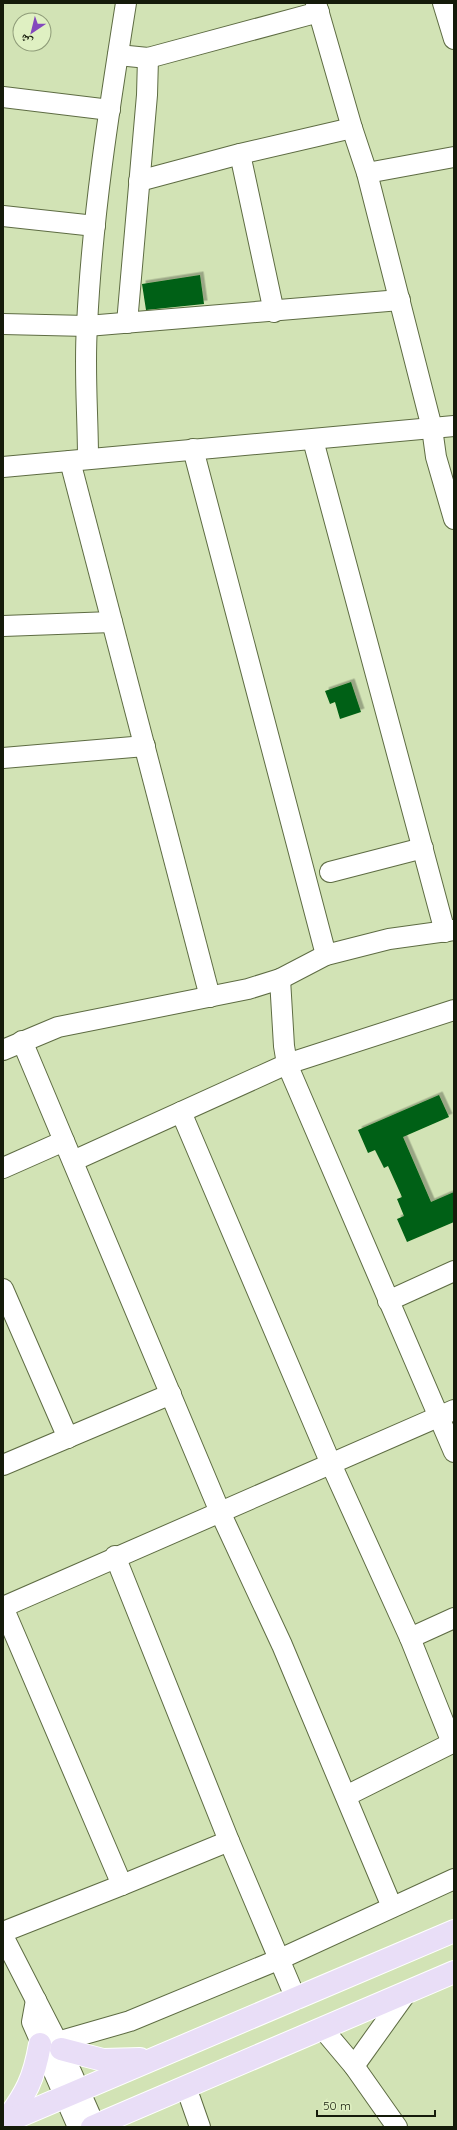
<svg xmlns="http://www.w3.org/2000/svg" width="457" height="2130" font-family="Quicksand,'Noto Naskh Arabic',sans-serif">
	<defs>
		<filter id="shadow"><feDropShadow dx="3.5" dy="-3.5" stdDeviation="0" flood-color="#0004"/></filter>
	</defs>
	<rect width="100%" height="100%" fill="#d2e3b5"/>
	<g fill="#036012" filter="url(#shadow)">
		<polygon points="200,275 204,304 146,310 142,284"/>
		<polygon points="351,682 361,712 340,719 335,702 330,704 325,691"/>
		<polygon points="439,1095 449,1117 403,1137 431,1202 454,1192 454,1222 407,1242 397,1219 404,1216 397,1199 402,1197 388,1166 384,1168 375,1150 368,1153 358,1130"/>
	</g>
	<g fill="none" stroke-linecap="round" stroke-linejoin="round">
		<g stroke="#5e6c43" stroke-width="22">
			<g id="minor">
				<polyline points="316,3 352,128 367,173 432,428 436,457 454,519"/>
				<polyline points="443,3 454,39"/>
				<polyline points="118,55 148,58 319,12"/>
				<polyline points="3,97 110,110"/>
				<polyline points="240,154 274,312"/>
				<polyline points="367,173 454,157"/>
				<polyline points="139,181 240,154 352,128"/>
				<polyline points="3,216 95,226"/>
				<polyline points="127,323 147,95 148,58"/>
				<polyline points="3,324 87,326 400,300"/>
				<polyline points="313,440 445,932"/>
				<polyline points="193,449 326,955"/>
				<path d="M88 459C88 415 84 370 87 326 92 217 109 110 126 3"/>
				<polyline points="70,461 210,997"/>
				<polyline points="3,467 454,426"/>
				<polyline points="3,626 112,622"/>
				<polyline points="3,758 145,746"/>
				<polyline points="330,872 423,848"/>
				<polyline points="280,979 284,1046 287,1064 454,1452"/>
				<polyline points="22,1041 220,1512 282,1645 392,1907"/>
				<polyline points="3,1050 58,1027 248,989 280,979 326,955 389,939 454,930"/>
				<polyline points="181,1112 331,1464 410,1638 452,1743"/>
				<polyline points="73,1161 287,1064 454,1010"/>
				<polyline points="3,1168 64,1141"/>
				<polyline points="3,1289 68,1438"/>
				<polyline points="388,1301 454,1271"/>
				<polyline points="3,1465 171,1394"/>
				<polyline points="115,1556 229,1841 296,1999"/>
				<polyline points="3,1607 454,1410"/>
				<polyline points="3,1607 122,1885"/>
				<polyline points="410,1638 454,1618"/>
				<polyline points="346,1796 454,1742"/>
				<polyline points="3,1932 122,1885 229,1841"/>
				<polyline points="3,1936 61,2049 95,2126"/>
				<polyline points="36,2000 32,2022 78,2127"/>
				<polyline points="322,2028 354,2066 397,2127"/>
				<polyline points="57,2042 130,2021 280,1959 454,1879"/>
				<polyline points="354,2066 407,1992"/>
				<polyline points="186,2087 200,2127"/>
			</g>
		</g>
		<g stroke="#fff" stroke-width="24">
			<g id="major">
				<polyline points="61,2049 103,2060 140,2059"/>
				<path d="M5 2122C26 2094 34 2079 40 2044"/>
				<polyline points="3,2123 454,1931"/>
				<polyline points="92,2127 454,1972"/>
			</g>
		</g>
		<use href="#minor" stroke="#fff" stroke-width="20"/>
		<use href="#major" stroke="#e9def7" stroke-width="22"/>
	</g>
	<rect width="457" height="2130" fill="none" stroke="#151b0a" stroke-width="8"/>
	<g transform="translate(32 32) rotate(215)"><circle r="19" fill="#dff0c2" stroke="#8e9b78"/>
	<path d="M0-3L7 15L0 10L-7 15Z" fill="#8347bd"/>
	<text y="-6" font-size="11" font-weight="bold" text-anchor="middle" fill="#151b0a">ش</text>
	</g>
	<path d="M317 2110v6h118v-6" fill="none" stroke="#151b0a" stroke-width="2"/>
	<text x="323" y="2110" font-size="12" fill="#151b0a" stroke="#dff0c2" stroke-width="3" paint-order="stroke">50 m</text>
</svg>
